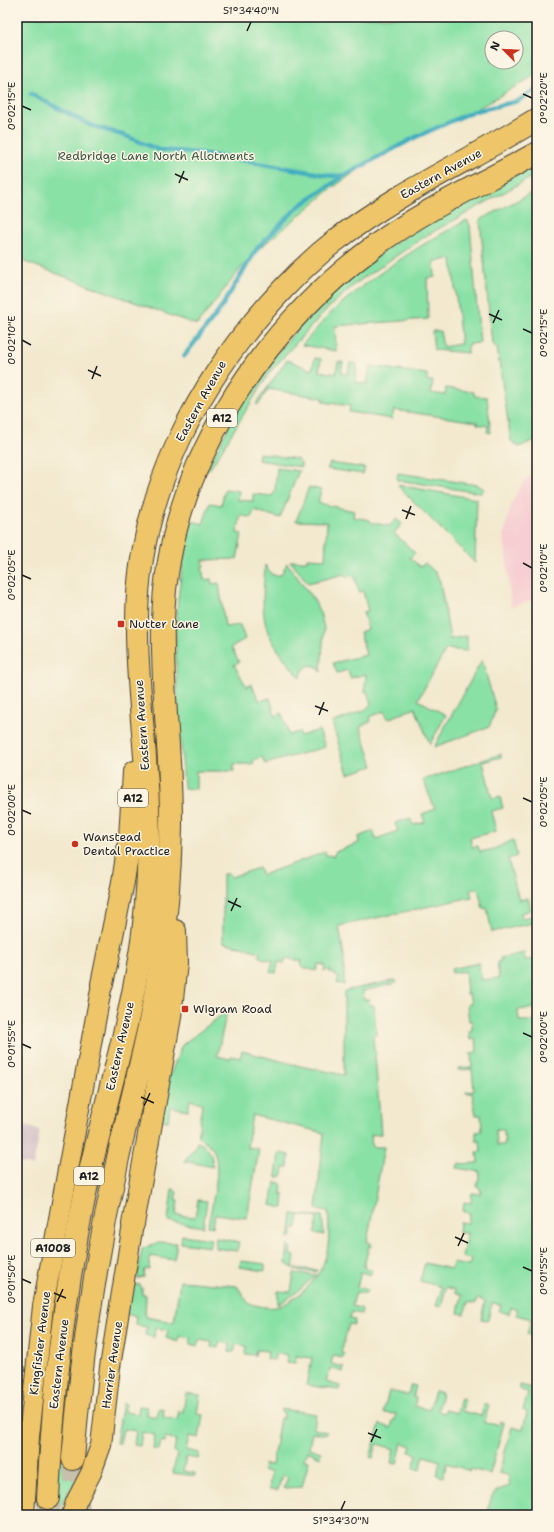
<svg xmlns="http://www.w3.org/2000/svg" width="554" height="1532" font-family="'Shantell Sans',sans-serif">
	<rect width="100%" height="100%" fill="#fcf5e5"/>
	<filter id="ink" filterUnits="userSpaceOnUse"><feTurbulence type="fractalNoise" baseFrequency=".025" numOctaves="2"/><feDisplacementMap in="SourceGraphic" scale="8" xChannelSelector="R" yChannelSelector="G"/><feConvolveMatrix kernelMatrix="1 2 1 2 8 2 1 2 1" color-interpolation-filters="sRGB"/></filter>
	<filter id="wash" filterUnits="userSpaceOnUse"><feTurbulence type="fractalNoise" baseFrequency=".012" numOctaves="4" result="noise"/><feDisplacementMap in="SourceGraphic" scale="16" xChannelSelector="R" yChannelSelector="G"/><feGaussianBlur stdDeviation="0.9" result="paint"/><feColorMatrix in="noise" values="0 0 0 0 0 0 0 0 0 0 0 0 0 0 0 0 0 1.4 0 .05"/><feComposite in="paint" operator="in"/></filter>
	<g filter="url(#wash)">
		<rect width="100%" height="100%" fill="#f2e9ce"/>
		<polygon fill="#f7cfd2" points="537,470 537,598 511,607 504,534 511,504 523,482"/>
		<polygon fill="#d2bdc6" points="17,1123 40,1131 33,1166 17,1162"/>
		<g fill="#89e1a6" stroke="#527e61" fill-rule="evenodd">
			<path d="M17 17H537V74L472 112 375 158 331 189 261 247 240 269 197 325 17 259ZM492 38H516V62H492Z"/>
			<polygon points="537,162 537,174 424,237 355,284 325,311 269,373 215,461 209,470 205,472 248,390 317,304 394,243"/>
			<polygon points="537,190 537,439 519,447 511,441 510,435 497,348 492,344 480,220"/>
			<path d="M467 220 470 225 480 343 468 344V353L434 350 432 331H440L443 347 461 344 452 259 434 261 435 277 427 278 428 319 335 326 336 351 302 345C315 331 327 315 342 303 381 270 423 243 467 220Z"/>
			<polygon points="315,358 321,359 319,371 336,374 338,362 343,362 341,373 348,374 350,363 357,364 355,382 367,384 370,366 427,374 427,381 433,381 431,393 445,395 446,388 474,392 474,396 487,397 491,433 487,432 488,426 477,424 477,422 394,410 392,419 349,412 350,406 323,402 323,398 268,389 259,404 256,404 287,360 312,370"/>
			<polygon points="259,453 297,459 301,463 301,467 258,460"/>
			<polygon points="330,463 365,468 363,474 327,469"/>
			<path d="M277 468 299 471 280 518 254 510 251 518 241 515 237 533 242 534 237 559 203 560 204 566 202 567 204 580 211 579 212 584 219 583 225 627 240 625 245 639 231 647 239 662 234 665 247 687 251 684 260 701 270 698 275 716 282 713 289 735 299 732 300 736 319 730 325 747 265 764 262 757 253 760 254 763 251 764H234V771H196V789L184 788C181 737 175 687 176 636 176 597 183 558 192 521L203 524 210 503 221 505 225 489 239 491 238 500 253 501V494L272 496 275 491Z"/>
			<polygon points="398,473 478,485 484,489 481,493 397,480"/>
			<polygon points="397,485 477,499 475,563"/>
			<polygon points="309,487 321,490 318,503 354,511 353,517 370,520 370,522 389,526 396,519 402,524 394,533 415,553 410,558 420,567 425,563 436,573 440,582 450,639 467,636 467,651 446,649 418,700 446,715 430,744 415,708 388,719 384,711 370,717 371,721 360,727 373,766 348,774 332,723 365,710 371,704 367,691 365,692 366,674 350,678 348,670 337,673 333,663 366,655 360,632 368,629 363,612 368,611 363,591 359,592 354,575 346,577 345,574 308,583 290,561 307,561 307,558 325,559 327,522 296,521"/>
			<path d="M287 563 314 600 320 613 324 628 321 672 318 667 310 665 304 669 300 678C289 664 275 649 268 632 260 612 264 586 265 565L270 573 276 576 282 574Z"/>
			<polygon points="482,660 496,709 489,727 434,747"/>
			<polygon points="501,754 501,757 483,762 492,798 500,797 503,808 491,811 496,831 470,838 472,847 478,846 480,852 494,849 513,840 517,856 508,859 519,900 528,898 531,910 521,913 522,918 537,915 537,922 492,932 487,908 483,909 478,888 470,890 472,897 339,926 344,956 344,985 337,983 339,977 333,975 333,973 329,972 330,969 324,971 325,965 318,964 316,971 301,967 302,961 286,958 284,963 278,962 276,973 270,972 273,961 259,957 260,952 223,942 223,874 228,874 231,877 259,868 262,875 325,852 326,855 334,856 335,852 359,843 358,837 373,831 376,839 398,831 395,823 410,818 413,825 425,822 422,814 435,809 423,780"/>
			<path d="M524 953 525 960 537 959V1008L518 1010 519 1021H537V1053H533L535 1066H537V1137L535 1143 537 1144V1337L527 1334 531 1319 516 1315 518 1310 511 1308 509 1314 499 1311 501 1305 492 1303 488 1320 481 1319 485 1301 477 1299 475 1304 468 1302 464 1314 458 1313 462 1295 455 1293V1290L446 1287 441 1307 436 1306 442 1287 420 1281 425 1263 451 1269 453 1263 469 1266 471 1259 462 1257 467 1233H459L460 1222 468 1223 470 1213 463 1211 464 1202 471 1203 472 1193 480 1194 481 1189 477 1187 480 1172 457 1168 458 1164 478 1163 477 1152H481L480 1141H476V1132L482 1131 481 1115H476L472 1093H466V1092L474 1091 472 1069 458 1070V1068L472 1067 471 1053 477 1052 476 1039 470 1040 469 1031 472 1030V1021H469L467 1004 471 1003 469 994H467L465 971 452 973 451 969 479 963 481 980 499 978 497 962 501 961 500 958ZM496 1130H504L505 1145H497Z"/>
			<path d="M396 980 397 983 363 991 364 1000 369 999 370 1005H374L376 1035H373L374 1050 377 1052 375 1054 381 1134 371 1135 372 1147H384L367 1242 371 1243V1247L369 1246 364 1267 372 1270 370 1275 361 1272 357 1287 367 1290 365 1294 356 1292 352 1306 362 1309 361 1314 351 1312 349 1319 355 1320 354 1325 349 1324 341 1353 344 1354 343 1358 333 1356 331 1364 344 1367 343 1372 330 1368 326 1382 340 1386 339 1390 306 1385 312 1358 296 1356 295 1363 287 1362 288 1355 276 1353 274 1360 267 1359 268 1351 256 1350 255 1355 245 1354 246 1346 236 1344 234 1352 229 1351 230 1344 220 1342 218 1348 211 1347 212 1342 199 1340 198 1346 190 1344 191 1338 179 1336 178 1342 166 1338 168 1330 155 1328 154 1337 145 1335 147 1327 135 1325 136 1316 125 1314 131 1284 140 1285 142 1288V1295H146L145 1317 174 1322 180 1281 237 1286 249 1304C257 1305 268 1309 276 1307 284 1306 293 1299 300 1294 328 1271 331 1246 328 1211L316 1209 324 1133 252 1115 247 1147 259 1149 247 1218 215 1214 213 1227 208 1226C211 1207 221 1173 215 1154 213 1146 205 1141 198 1137L202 1103 190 1100 188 1110 170 1107 168 1121 159 1120 170 1075 182 1045 227 1011 217 1056 230 1059 231 1056 240 1058 242 1051 300 1066 344 1075V991Z"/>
			<path d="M197 1142C209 1146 212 1154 213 1167L184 1161 195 1148Z"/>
			<polygon points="279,1153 289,1155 288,1167 284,1167 283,1175 280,1177 276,1177"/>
			<polygon points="275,1182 280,1183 282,1186 281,1194 284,1194 283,1208 271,1205"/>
			<polygon points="172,1189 174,1189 177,1193 175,1199 178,1200 176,1215 195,1217 198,1200 207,1201 203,1227 168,1221"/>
			<polygon points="292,1214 322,1216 324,1235 315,1233 317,1218 299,1215 297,1228 293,1228 292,1236 289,1238"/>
			<polygon points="182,1235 211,1239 209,1247 181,1243"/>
			<polygon points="216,1238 239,1242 237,1251 215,1248"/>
			<polygon points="158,1242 177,1243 174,1260 150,1256 149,1270 145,1269 144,1277 137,1279 142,1249"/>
			<polygon points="288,1244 291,1247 290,1255 295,1256 293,1268 317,1270 316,1272 295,1270 286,1263"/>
			<polygon points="241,1261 265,1264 265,1271 240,1267"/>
			<polygon points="294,1273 316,1275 297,1292 278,1305 278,1291 291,1292"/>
			<polygon points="411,1385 416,1386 413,1397 416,1398 415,1406 429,1410 435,1391 442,1393 438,1411 444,1413 445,1410 457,1413 461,1398 465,1399 462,1411 481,1416 485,1403 489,1405 484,1423 499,1425 500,1421 504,1423 490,1474 471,1469 470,1471 447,1463 443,1477 437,1475 440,1461 424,1456 420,1470 413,1468 417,1454 409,1452 411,1446 402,1443 397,1464 391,1463 394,1449 377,1444 373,1458 370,1457 380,1424 391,1428 393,1420 395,1420 396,1414 383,1413 389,1391 408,1395"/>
			<path d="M520 1385 537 1389 536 1515H487C492 1495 489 1492 510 1486L508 1475 499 1473 512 1427 523 1430 527 1412 523 1410 528 1392 520 1390Z"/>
			<polygon points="186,1393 200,1395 197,1414 203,1415 199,1438 189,1436 186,1450 199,1453 198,1459 186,1457 183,1471 195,1473 195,1476 173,1473 177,1453 174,1452 176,1440 165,1438 165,1442 161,1441 159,1450 153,1449 155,1435 142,1432 140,1446 134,1445 136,1431 123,1429 120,1443 116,1443 123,1403 126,1404 125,1412 138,1414 139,1406 147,1407 146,1415 157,1417 159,1408 164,1409 163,1417 177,1420 179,1411 183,1412"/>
			<polygon points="281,1409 316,1414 314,1429 327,1432 326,1435 312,1432 309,1448 321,1452 320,1457 307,1451 304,1460 309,1461 302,1487 284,1488 288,1477 282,1475 278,1490 269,1489 271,1472 263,1471 264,1464 272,1465 280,1418 283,1419 284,1413 281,1412"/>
			<polygon points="58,1458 85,1460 82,1470 55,1515 38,1515 35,1497 56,1498"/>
		</g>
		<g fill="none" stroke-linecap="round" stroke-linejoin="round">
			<g stroke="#41adbf" stroke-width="4.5">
				<polyline points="17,86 18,87"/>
				<polyline points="31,94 90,125 126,136 159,150 200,153 333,176 345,175"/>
				<polyline points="184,356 219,311 258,247 298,207 345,175 416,137 472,112 518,101 537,88"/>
			</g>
		</g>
	</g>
	<g filter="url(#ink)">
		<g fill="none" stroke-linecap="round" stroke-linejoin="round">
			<g stroke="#c7c0aa" stroke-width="22" stroke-dasharray="22 11" stroke-linecap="butt">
				<polyline points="73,1459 79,1510"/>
				<polyline points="48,1498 50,1515"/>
			</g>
			<g stroke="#3c3b37" stroke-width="22">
				<g id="major">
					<polyline points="24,1515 29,1437 43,1306 102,984"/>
					<polyline points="72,1515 76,1502 91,1473 101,1445 110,1367 133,1224"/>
				</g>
			</g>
			<g stroke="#3c3b37" stroke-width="24">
				<g id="highway">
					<polyline points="102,984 123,882 130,837 134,772"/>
					<polyline points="133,1224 170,1017 176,963 175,931"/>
					<path d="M73 1459C81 1358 96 1257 118 1158 133 1090 153 1024 161 955 167 913 170 871 171 829 172 759 161 690 163 621 167 470 257 333 376 245 425 209 483 183 537 153"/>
					<path d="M48 1498C53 1396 64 1294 85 1194 103 1107 132 1021 143 933 148 891 150 849 148 807 146 744 136 682 137 619 138 494 199 378 283 289 299 272 317 255 335 241 398 192 470 160 537 119"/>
				</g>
			</g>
			<use href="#major" stroke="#eec569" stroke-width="20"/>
			<use href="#highway" stroke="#eec569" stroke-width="22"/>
		</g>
	</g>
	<path fill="none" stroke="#1c1c1c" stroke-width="1.5" d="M247 31 251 22M523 94 532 98M22 106 31 110M175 174 188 180M179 183 184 171M489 314 502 320M493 323 499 310M523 329 532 333M22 340 31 345M88 370 101 376M92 379 97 366M402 510 415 515M406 519 411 506M523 563 532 568M22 575 31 579M315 706 328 711M319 715 324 702M523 798 532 802M22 810 31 814M228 901 241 907M231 911 237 898M523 1033 532 1037M22 1044 31 1048M141 1097 154 1103M144 1106 150 1093M455 1237 468 1243M458 1246 464 1233M523 1267 532 1271M22 1279 31 1283M54 1293 66 1298M57 1302 63 1289M368 1433 381 1438M371 1442 377 1429M341 1510 345 1501"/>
	<g fill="#c8321e" stroke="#fcf5e5" stroke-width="1.5">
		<rect x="117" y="620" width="8" height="8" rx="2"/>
		<circle cx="75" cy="844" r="4"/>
		<rect x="181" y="1005" width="8" height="8" rx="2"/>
	</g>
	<g text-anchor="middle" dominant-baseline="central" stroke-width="3" stroke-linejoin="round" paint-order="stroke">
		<g fill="#fcf5e5" stroke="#5f5d58" stroke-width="1">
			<rect x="207" y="409" width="30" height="18" rx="3"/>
			<rect x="118" y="789" width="30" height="18" rx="3"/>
			<rect x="74" y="1167" width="30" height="18" rx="3"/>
			<rect x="31" y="1239" width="44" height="18" rx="3"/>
		</g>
		<g font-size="11" font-weight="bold" fill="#1c1c1c">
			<text x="222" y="418">A12</text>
			<text x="133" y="798">A12</text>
			<text x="89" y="1176">A12</text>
			<text x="53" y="1248">A1008</text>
		</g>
		<g font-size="12" fill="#3d5745" stroke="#fcf5e5">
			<text x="156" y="156">Redbridge Lane North Allotments</text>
		</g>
		<g font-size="12" fill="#1c1c1c" stroke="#fcf5e5">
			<text transform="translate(441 174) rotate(-29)">Eastern Avenue</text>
			<text transform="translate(201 401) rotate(-61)">Eastern Avenue</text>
			<text transform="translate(142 725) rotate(-94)">Eastern Avenue</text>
			<text transform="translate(120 1046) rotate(-77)">Eastern Avenue</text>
			<text transform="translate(40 1343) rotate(-83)">Kingfisher Avenue</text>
			<text transform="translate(59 1364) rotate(-83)">Eastern Avenue</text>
			<text transform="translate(112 1365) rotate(-82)">Harrier Avenue</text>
		</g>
		<g font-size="12" fill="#1c1c1c" stroke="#fcf5e5" text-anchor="start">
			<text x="129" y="624">Nutter Lane</text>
			<text x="83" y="837">Wanstead<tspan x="83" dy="14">Dental Practice</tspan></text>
			<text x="193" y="1009">Wigram Road</text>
		</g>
	</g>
	<rect width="554" height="1532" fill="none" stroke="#fcf5e5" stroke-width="44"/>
	<g transform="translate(504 50) rotate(294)"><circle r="19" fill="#fcf5e5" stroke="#a29e95"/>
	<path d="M0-3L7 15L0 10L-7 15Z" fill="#c8321e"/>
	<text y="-6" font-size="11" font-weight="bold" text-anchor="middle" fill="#1c1c1c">N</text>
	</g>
	<rect x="22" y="22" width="510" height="1488" fill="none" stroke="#1c1c1c" stroke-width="1.5"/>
	<g font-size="10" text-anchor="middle" fill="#1c1c1c">
		<text x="251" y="14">51°34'40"N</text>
		<text transform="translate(543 98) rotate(-90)" y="4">0°02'20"E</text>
		<text transform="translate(11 106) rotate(-90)" y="4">0°02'15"E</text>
		<text transform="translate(543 333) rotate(-90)" y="4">0°02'15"E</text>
		<text transform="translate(11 340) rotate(-90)" y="4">0°02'10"E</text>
		<text transform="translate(543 568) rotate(-90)" y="4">0°02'10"E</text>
		<text transform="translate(11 575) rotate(-90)" y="4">0°02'05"E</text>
		<text transform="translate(543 802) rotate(-90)" y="4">0°02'05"E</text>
		<text transform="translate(11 810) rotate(-90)" y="4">0°02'00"E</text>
		<text transform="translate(543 1037) rotate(-90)" y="4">0°02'00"E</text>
		<text transform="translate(11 1044) rotate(-90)" y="4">0°01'55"E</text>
		<text transform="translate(543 1271) rotate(-90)" y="4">0°01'55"E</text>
		<text transform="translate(11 1279) rotate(-90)" y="4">0°01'50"E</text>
		<text x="341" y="1524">51°34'30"N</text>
	</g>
</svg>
